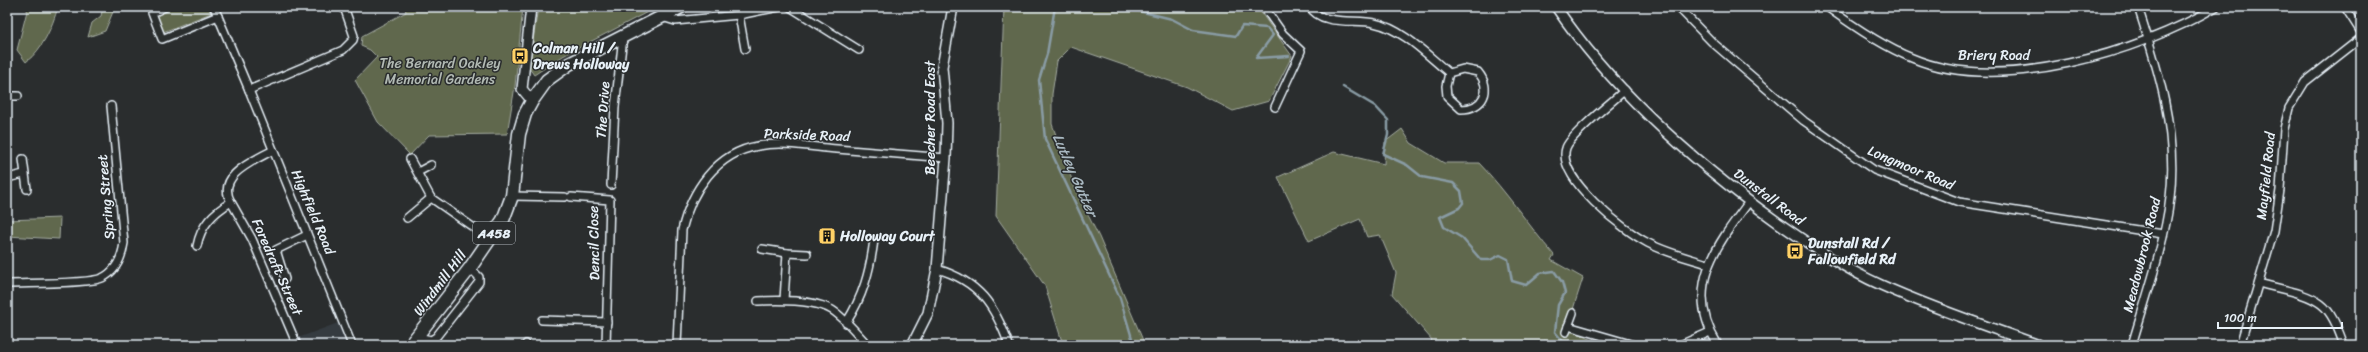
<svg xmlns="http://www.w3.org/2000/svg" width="2368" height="352" font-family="Sriracha,sans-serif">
	<rect width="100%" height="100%" fill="#2a2d2e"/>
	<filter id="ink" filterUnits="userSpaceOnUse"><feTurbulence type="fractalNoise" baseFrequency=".025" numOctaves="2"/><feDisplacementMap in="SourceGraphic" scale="8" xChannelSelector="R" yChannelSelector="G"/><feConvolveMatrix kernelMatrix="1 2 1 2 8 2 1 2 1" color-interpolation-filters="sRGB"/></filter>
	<g filter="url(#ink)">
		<polygon fill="#363b41" points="338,323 348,345 300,345 298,338"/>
		<g fill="#61674d" stroke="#a4aca2">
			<path d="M28 7H58C52 27 43 49 26 62L17 50Z"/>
			<polygon points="103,7 115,7 105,31 88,37 92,23 101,16"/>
			<polygon points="173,7 208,7 211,13 163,32 156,14"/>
			<polygon points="405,7 523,7 515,86 507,134 429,135 410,155 378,122 355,80 377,57 370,50 361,46 362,36 406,12"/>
			<polygon points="538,7 657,7 563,56 534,75 529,68"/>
			<polygon points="1004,7 1257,7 1292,56 1269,101 1233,111 1187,87 1071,47 1057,61 1052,94 1052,124 1076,191 1099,237 1145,345 1063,345 1045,286 996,216"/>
			<path d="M1402 129 1411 143 1444 163H1479C1507 192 1528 225 1554 255L1551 260 1583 278 1567 328 1590 339 1612 345H1549L1545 340 1539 345H1427L1432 340 1392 294 1396 273 1380 235 1367 237 1360 219 1309 241 1278 177 1334 152 1384 164 1385 142Z"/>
			<polygon points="60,218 59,239 7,236 7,220"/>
		</g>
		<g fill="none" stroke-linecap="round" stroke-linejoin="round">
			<g stroke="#899ca5" stroke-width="2.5">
				<polyline points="1055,7 1047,54 1039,80 1045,139 1120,298 1134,345"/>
				<polyline points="1136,7 1139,11 1172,19 1193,30 1236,36 1242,26 1267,28 1273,35 1256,58 1289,56"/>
				<polyline points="1343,87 1375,106 1388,120 1388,135 1383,154 1407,165 1422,177 1453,183 1461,191 1463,203 1459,208 1440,217 1444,227 1462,238 1481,260 1490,260 1500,255 1508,259 1512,281 1526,285 1540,273 1554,271 1562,282 1565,293 1558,305 1555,332 1566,345"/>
			</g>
			<g stroke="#e8f1f8" stroke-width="10">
				<g id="street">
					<polyline points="165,7 152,13 162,39 218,16"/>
					<polyline points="214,7 249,90 343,50 353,40 354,36 344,7"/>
					<polyline points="790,7 859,50"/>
					<polyline points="1264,7 1283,34 1301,51 1275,107"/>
					<path d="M1310 7C1321 26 1356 19 1374 23 1403 29 1427 55 1449 73"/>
					<polyline points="1678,7 1712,42 1804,121 1874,170 1959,202 2163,234"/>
					<path d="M1827 7C1853 26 1882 46 1912 58 1999 95 2139 52 2216 7"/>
					<polyline points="2345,7 2361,32"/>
					<polyline points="739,15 745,49"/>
					<polyline points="662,17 675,21 739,15 779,7"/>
					<path d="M1463 69 1478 72C1493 90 1483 109 1461 109L1447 96 1446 86 1449 73Z"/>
					<polyline points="249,90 352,345"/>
					<path d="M1625 90C1613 101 1570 135 1566 148 1556 178 1624 231 1648 243 1667 253 1688 258 1708 264"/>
					<polyline points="7,96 18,96"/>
					<polyline points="23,159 27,189"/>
					<polyline points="410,159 431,198 490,239"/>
					<polyline points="418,172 431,165"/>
					<polyline points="7,178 24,174"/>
					<polyline points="611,185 615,107 623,37"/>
					<polyline points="512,196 565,197"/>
					<polyline points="571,197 610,200 606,345"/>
					<polyline points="231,202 252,239 297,345"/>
					<polyline points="407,218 431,198"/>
					<path d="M197 246C201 225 213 213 231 202 215 175 256 160 273 150"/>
					<polyline points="762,249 787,253"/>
					<path d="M937 269C979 281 995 306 1009 345"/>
					<polyline points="285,279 276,250 307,235"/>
					<path d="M2259 283C2278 289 2305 292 2321 304 2333 313 2339 332 2344 345"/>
					<path d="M7 284C27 283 88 284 102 278 117 271 122 257 124 243L111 106"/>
					<polyline points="784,300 787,253 807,254"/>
					<path d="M758 301C779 300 814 299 832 310 845 318 857 334 868 345"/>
					<polyline points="542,320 607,322"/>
					<path d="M846 323C863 297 870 271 874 240"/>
					<polyline points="1568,326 1634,345"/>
					<polyline points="1566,332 1573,313"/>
					<polyline points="418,337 431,340 436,337 479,282 479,277 470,268"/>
					<polyline points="525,345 526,344"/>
					<path d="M677 345 682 230C691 191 716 153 758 146 783 141 812 147 837 149 873 152 910 155 946 158"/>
					<polyline points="1680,345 1710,332"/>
					<path d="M1718 345C1683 289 1715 247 1749 202"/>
					<path d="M2132 345C2145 300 2165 243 2170 198 2178 131 2158 69 2138 7"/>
					<polyline points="2240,345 2274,231 2280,190 2284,129 2289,108 2305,82 2361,38"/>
				</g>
			</g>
			<g stroke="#e8f1f8" stroke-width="12">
				<g id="secondary">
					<polyline points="531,7 522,89 532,101"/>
					<path d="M1556 7C1614 92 1696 164 1780 224 1812 246 1845 269 1881 285 1932 308 1986 326 2039 345"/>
					<polyline points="912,345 928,313 937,269 946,158 947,123 942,67 953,7"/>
				</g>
			</g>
			<g stroke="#e8f1f8" stroke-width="15">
				<polyline id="highway" points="410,345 470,268 503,220 512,196 519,134 525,114 532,101 547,80 569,64 681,7"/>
			</g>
			<use href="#street" stroke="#2a2d2e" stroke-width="7"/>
			<use href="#secondary" stroke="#2a2d2e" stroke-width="9"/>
			<use href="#highway" stroke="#2a2d2e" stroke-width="12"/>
		</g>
	</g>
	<defs>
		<g id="bus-square" transform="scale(0.9)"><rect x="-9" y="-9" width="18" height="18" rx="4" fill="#ffd166" stroke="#2a2d2e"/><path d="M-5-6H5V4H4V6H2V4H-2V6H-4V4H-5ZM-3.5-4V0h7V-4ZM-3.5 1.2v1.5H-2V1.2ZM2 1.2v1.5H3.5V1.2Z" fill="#111"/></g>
		<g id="building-square" transform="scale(0.9)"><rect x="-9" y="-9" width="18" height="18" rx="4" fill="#ffd166" stroke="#2a2d2e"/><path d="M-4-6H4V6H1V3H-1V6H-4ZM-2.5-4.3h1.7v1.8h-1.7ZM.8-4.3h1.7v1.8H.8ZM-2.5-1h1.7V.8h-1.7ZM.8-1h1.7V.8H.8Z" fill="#111"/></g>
	</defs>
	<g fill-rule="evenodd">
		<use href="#bus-square" x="520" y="56"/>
		<use href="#building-square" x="827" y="236"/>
		<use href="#bus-square" x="1795" y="251"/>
	</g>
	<g text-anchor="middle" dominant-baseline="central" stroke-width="3" stroke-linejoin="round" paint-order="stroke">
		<rect fill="#2a2d2e" stroke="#afb6bb" stroke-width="1" x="473" y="222" width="42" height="22" rx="3"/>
		<g font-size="13" font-weight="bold" fill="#e8f1f8">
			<text x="494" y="233">A458</text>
		</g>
		<g font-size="14" font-weight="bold" fill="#e8f1f8" stroke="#2a2d2e" text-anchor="start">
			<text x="533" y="48">Colman Hill /<tspan x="533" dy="16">Drews Holloway</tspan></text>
			<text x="840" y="236">Holloway Court</text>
			<text x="1808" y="243">Dunstall Rd /<tspan x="1808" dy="16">Fallowfield Rd</tspan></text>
		</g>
		<g font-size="14" fill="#e8f1f8" stroke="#2a2d2e">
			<text x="1994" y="55">Briery Road</text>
			<text transform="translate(603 110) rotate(-86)">The Drive</text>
			<text transform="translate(930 118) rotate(-90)">Beecher Road East</text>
			<text transform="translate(807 135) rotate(2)">Parkside Road</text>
			<text transform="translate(1911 168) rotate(23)">Longmoor Road</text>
			<text transform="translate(2266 176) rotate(-84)">Mayfield Road</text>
			<text transform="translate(106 197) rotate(-95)">Spring Street</text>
			<text transform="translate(1769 197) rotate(37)">Dunstall Road</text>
			<text transform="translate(313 212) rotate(67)">Highfield Road</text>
			<text transform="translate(594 243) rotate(-91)">Dencil Close</text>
			<text transform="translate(2142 255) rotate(-76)">Meadowbrook Road</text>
			<text transform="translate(277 267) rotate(66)">Foredraft Street</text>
			<text transform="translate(440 283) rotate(-53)">Windmill Hill</text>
		</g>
		<g font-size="14" fill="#b2bab4" stroke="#2a2d2e">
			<text x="440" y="63">The Bernard Oakley<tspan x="440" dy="16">Memorial Gardens</tspan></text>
		</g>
		<g font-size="15" font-style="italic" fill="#a9b8c1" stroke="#2a2d2e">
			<text transform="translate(1075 175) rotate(66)">Lutley Gutter</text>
		</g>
	</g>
	<rect width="2368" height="352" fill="none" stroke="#2a2d2e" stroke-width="24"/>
	<rect x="12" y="12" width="2344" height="328" fill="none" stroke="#e8f1f8" stroke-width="1.5" filter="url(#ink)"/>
	<path d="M2218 322v6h124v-6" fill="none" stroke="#e8f1f8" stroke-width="2"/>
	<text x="2224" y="322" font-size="12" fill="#e8f1f8" stroke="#2a2d2e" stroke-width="3" paint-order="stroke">100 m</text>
</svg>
